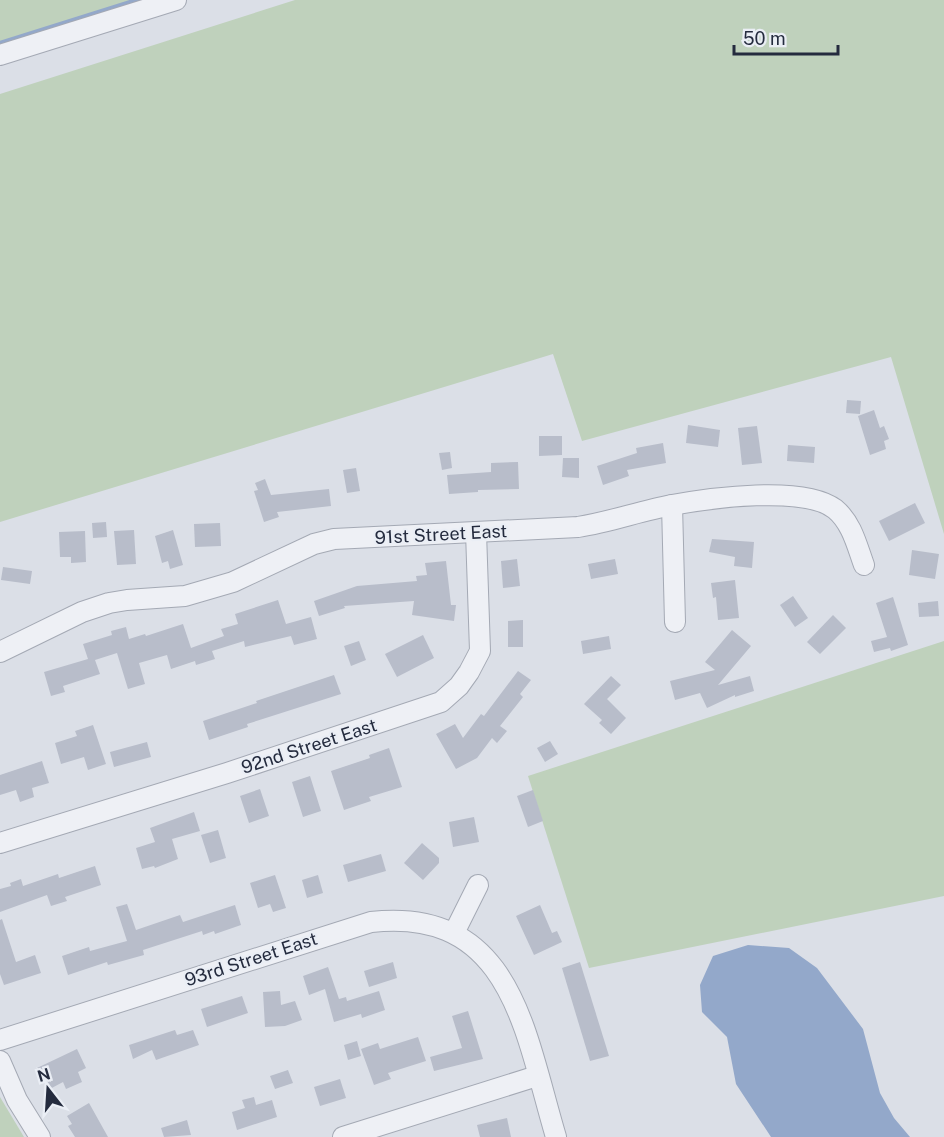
<svg xmlns="http://www.w3.org/2000/svg" width="944" height="1137" font-family="'Public Sans',sans-serif">
	<rect width="100%" height="100%" fill="#dbdfe7"/>
	<g fill="#bfd1bc">
		<polygon points="0,0 154,0 0,51"/>
		<polygon points="295,0 944,0 944,534 891,357 582,441 553,354 0,522 0,94"/>
		<polygon points="944,641 944,896 589,968 528,776"/>
		<polygon points="0,1097 24,1137 0,1137"/>
	</g>
	<polygon fill="#93a8ca" points="748,945 789,948 817,968 863,1029 880,1093 894,1118 910,1137 771,1137 736,1084 727,1037 702,1012 700,985 713,956"/>
	<g fill="none" stroke-linecap="round" stroke-linejoin="round">
		<polyline stroke="#93a8ca" stroke-width="4.5" points="0,43 137,0"/>
	</g>
	<g fill="#b8bdca">
		<polygon points="847,400 861,401 860,414 846,413"/>
		<polygon points="874,410 880,428 884,426 889,439 884,441 886,449 870,455 858,416"/>
		<polygon points="688,425 720,430 718,447 686,443"/>
		<polygon points="757,426 762,463 742,465 738,428"/>
		<polygon points="539,436 562,436 562,455 539,456"/>
		<polygon points="663,443 666,463 627,470 629,476 603,485 597,466 637,453 636,448"/>
		<polygon points="788,445 815,447 814,463 787,461"/>
		<polygon points="450,452 452,468 442,470 439,453"/>
		<polygon points="563,458 579,458 579,478 562,477"/>
		<polygon points="518,462 519,489 478,490 478,492 449,494 447,475 491,472 491,463"/>
		<polygon points="356,468 360,491 347,493 343,470"/>
		<polygon points="265,479 271,495 329,489 331,506 277,512 279,517 264,522 254,491 258,490 255,483"/>
		<polygon points="915,503 925,523 889,541 879,521"/>
		<polygon points="106,522 107,537 93,538 92,523"/>
		<polygon points="220,523 221,546 195,547 194,524"/>
		<polygon points="134,530 136,564 117,565 114,531"/>
		<polygon points="173,530 183,565 170,569 168,561 162,563 155,536"/>
		<polygon points="85,531 86,562 71,563 71,557 60,557 59,532"/>
		<polygon points="712,539 754,542 752,568 734,566 735,557 709,552"/>
		<polygon points="912,550 939,554 935,579 909,575"/>
		<polygon points="517,559 520,586 503,588 501,561"/>
		<polygon points="615,559 618,574 591,579 588,564"/>
		<polygon points="446,561 451,605 456,605 454,621 412,615 414,601 344,606 345,608 319,616 314,601 357,586 417,581 416,576 427,575 425,563"/>
		<polygon points="3,567 32,571 30,584 1,580"/>
		<polygon points="735,580 739,618 718,620 716,597 713,598 711,583"/>
		<polygon points="793,596 808,618 795,627 780,605"/>
		<polygon points="893,597 908,645 891,651 890,648 874,652 871,641 887,637 876,603"/>
		<polygon points="278,600 286,624 311,617 317,639 294,645 291,636 245,647 244,641 212,651 215,659 196,665 195,661 171,669 167,655 139,663 145,684 128,689 117,653 95,660 100,674 63,686 65,692 51,696 44,672 88,659 83,644 112,635 111,631 126,627 129,639 145,634 146,636 183,624 191,648 224,636 221,629 238,624 235,614"/>
		<polygon points="938,601 939,616 919,617 918,603"/>
		<polygon points="833,615 846,628 820,654 807,642"/>
		<polygon points="523,620 523,647 508,647 508,621"/>
		<polygon points="732,630 751,646 718,685 750,676 754,691 735,697 735,695 707,708 700,693 675,700 670,681 715,670 705,662"/>
		<polygon points="423,635 434,658 397,677 385,654"/>
		<polygon points="609,636 611,649 583,654 581,641"/>
		<polygon points="359,641 366,660 351,666 344,646"/>
		<polygon points="518,671 531,680 520,694 523,697 500,726 507,731 497,743 492,738 477,758 456,769 436,734 455,724 463,738 481,714 484,716"/>
		<polygon points="334,675 341,694 247,724 248,727 209,740 203,721 257,703 256,701"/>
		<polygon points="611,676 621,685 607,699 626,718 611,734 599,723 602,720 584,704"/>
		<polygon points="93,725 106,764 88,770 84,757 61,764 55,743 77,736 75,731"/>
		<polygon points="550,741 558,754 545,762 537,748"/>
		<polygon points="147,742 151,757 114,767 110,752"/>
		<polygon points="389,748 402,787 369,797 371,801 344,810 331,771 370,758 369,755"/>
		<polygon points="42,761 49,783 32,788 34,797 20,802 16,790 0,795 0,775"/>
		<polygon points="310,776 321,811 303,817 292,782"/>
		<polygon points="260,789 269,816 249,823 240,796"/>
		<polygon points="533,790 543,821 528,827 517,796"/>
		<polygon points="194,812 200,831 172,839 178,859 155,868 154,866 142,869 136,848 155,842 150,828"/>
		<polygon points="474,817 479,842 453,847 449,822"/>
		<polygon points="218,830 226,858 210,863 201,835"/>
		<polygon points="422,843 439,858 439,863 423,880 404,863"/>
		<polygon points="381,854 386,871 348,882 343,865"/>
		<polygon points="95,866 101,885 65,897 67,901 51,906 47,895 0,912 0,889 11,886 10,883 21,879 23,886 58,874 59,878"/>
		<polygon points="275,875 286,908 273,912 270,904 258,908 250,883"/>
		<polygon points="318,875 323,893 307,898 302,880"/>
		<polygon points="127,904 136,930 180,915 183,922 235,905 241,925 215,934 214,931 203,935 202,931 143,950 144,955 108,965 107,962 68,975 62,956 89,947 90,951 127,941 116,907"/>
		<polygon points="540,905 552,933 557,931 562,942 534,955 516,916"/>
		<polygon points="2,919 16,962 35,955 41,973 4,985 0,974 0,920"/>
		<polygon points="393,962 397,978 369,987 364,971"/>
		<polygon points="580,962 609,1056 590,1061 562,968"/>
		<polygon points="328,967 339,999 346,997 347,1001 379,991 385,1010 362,1018 361,1014 334,1022 325,989 309,995 303,976"/>
		<polygon points="280,991 281,1005 295,1001 302,1020 285,1026 265,1027 263,992"/>
		<polygon points="242,996 248,1013 207,1027 201,1009"/>
		<polygon points="468,1011 483,1059 434,1071 430,1057 462,1048 452,1016"/>
		<polygon points="175,1030 177,1035 193,1030 199,1045 156,1060 152,1050 133,1059 129,1045"/>
		<polygon points="418,1037 426,1061 388,1073 391,1079 374,1085 361,1049 378,1043 380,1049"/>
		<polygon points="357,1041 361,1056 348,1060 344,1045"/>
		<polygon points="77,1049 86,1068 78,1072 82,1082 66,1089 63,1082 48,1090 37,1068"/>
		<polygon points="288,1070 293,1083 275,1089 270,1076"/>
		<polygon points="340,1079 346,1098 320,1106 314,1087"/>
		<polygon points="254,1097 256,1105 272,1100 277,1117 237,1130 232,1112 245,1108 242,1100"/>
		<polygon points="89,1103 108,1137 75,1137 68,1126 72,1124 67,1116"/>
		<polygon points="507,1118 511,1137 480,1137 477,1125"/>
		<polygon points="187,1120 191,1135 164,1137 161,1128"/>
	</g>
	<g fill="none" stroke-linecap="round" stroke-linejoin="round">
		<g stroke="#a4a9b4" stroke-width="22">
			<g id="minor">
				<polyline points="0,55 176,0"/>
				<polyline points="672,505 675,622"/>
				<path d="M0 652 82 612 109 603 127 600 185 596 233 582 314 544 334 539 578 527C610 522 640 511 672 505 710 498 804 485 835 509 852 523 857 546 864 565"/>
				<polyline points="0,843 227,773 441,702 459,686 469,672 480,651 476,532"/>
				<polyline points="454,933 478,885"/>
				<path d="M0 1040 371 922C512 906 525 1034 556 1137"/>
				<polyline points="0,1061 17,1100 40,1137"/>
				<polyline points="343,1137 537,1076"/>
			</g>
		</g>
		<use href="#minor" stroke="#eef0f5" stroke-width="20"/>
	</g>
	<g text-anchor="middle" dominant-baseline="central" stroke-width="4.5" stroke-linejoin="round" paint-order="stroke">
		<g font-size="18" fill="#242b3e" stroke="#eaeef5">
			<text transform="translate(441 534) rotate(-3)">91st Street East</text>
			<text transform="translate(309 746) rotate(-18)">92nd Street East</text>
			<text transform="translate(251 959) rotate(-18)">93rd Street East</text>
		</g>
	</g>
	<g transform="translate(48 1089) rotate(343)" stroke="#eaeef5" stroke-width="4.5" paint-order="stroke">
	<path d="M0-4.5L10 22L0 15L-10 22Z" fill="#242b3e"/>
	<text y="-9" font-size="16" font-weight="bold" text-anchor="middle" fill="#242b3e">N</text>
	</g>
	<path d="M734 45v9h104v-9" fill="none" stroke="#242b3e" stroke-width="3"/>
	<text x="743" y="45" font-size="18" fill="#242b3e" stroke="#eaeef5" stroke-width="4.5" paint-order="stroke">50 m</text>
</svg>
